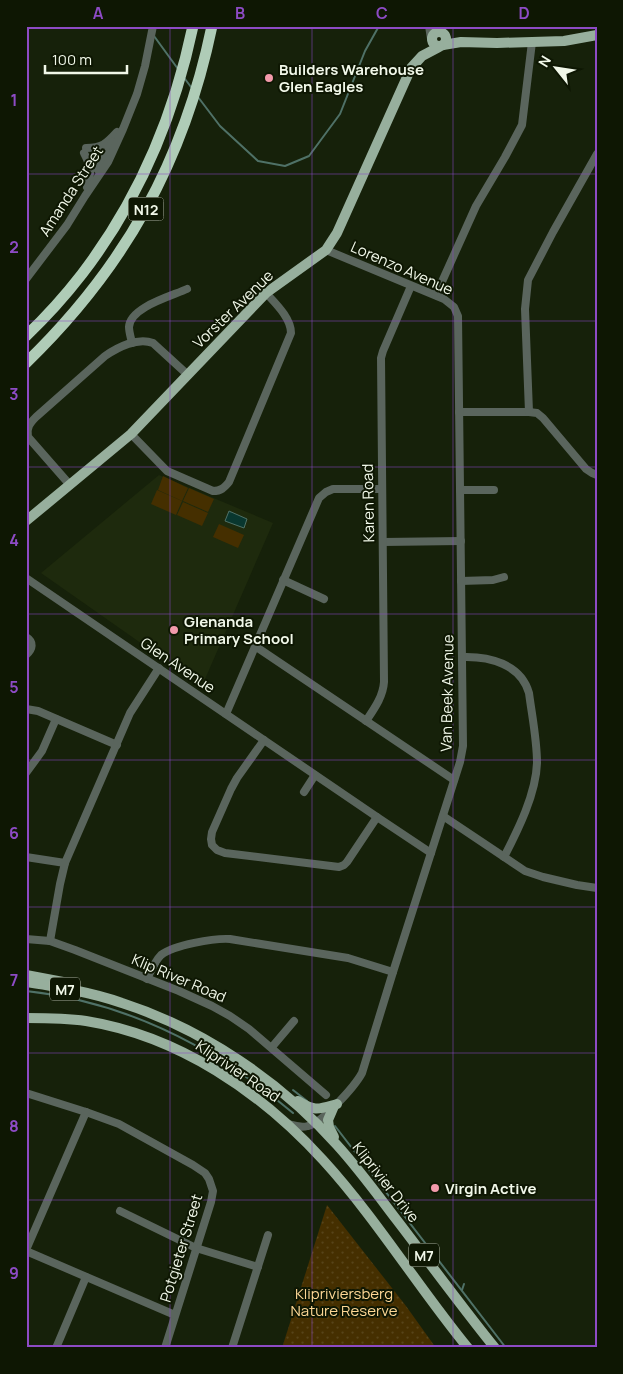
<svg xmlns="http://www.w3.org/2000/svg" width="623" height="1374" font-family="Manrope,sans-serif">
	<defs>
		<pattern id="park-dots" width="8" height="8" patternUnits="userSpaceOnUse" patternTransform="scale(1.25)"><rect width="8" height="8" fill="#452f00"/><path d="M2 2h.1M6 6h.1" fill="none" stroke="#574419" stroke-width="1.8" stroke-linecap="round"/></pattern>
		<pattern id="water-ripples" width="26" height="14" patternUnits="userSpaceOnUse" patternTransform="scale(1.25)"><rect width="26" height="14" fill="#09372f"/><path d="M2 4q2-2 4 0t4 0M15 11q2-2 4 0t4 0" fill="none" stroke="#2d554d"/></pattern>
	</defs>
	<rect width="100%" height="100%" fill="#16210a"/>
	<polygon fill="#1e2a0d" points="159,475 273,523 202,686 41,573"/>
	<g fill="#452f00">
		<polygon points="163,476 188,488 182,501 158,490"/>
		<polygon points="189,488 214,499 208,512 183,501"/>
		<polygon points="157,490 182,501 176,515 151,504"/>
		<polygon points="183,502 208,513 202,526 177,515"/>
		<polygon points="219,524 244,535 238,548 213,537"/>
	</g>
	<polygon fill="url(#park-dots)" points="327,1205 406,1306 436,1348 282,1348"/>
	<polygon fill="url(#water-ripples)" stroke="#4f7167" points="229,511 247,519 244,528 225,521"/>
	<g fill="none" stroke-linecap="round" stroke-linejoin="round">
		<g stroke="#4f7167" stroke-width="2">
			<polyline points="154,36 178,69"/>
			<polyline points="185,79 191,87"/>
			<polyline points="198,97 220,126 258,161 285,166 309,156 340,114 365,51 379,26"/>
			<path d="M26 991C128 1002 216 1048 293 1113"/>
			<polyline points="293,1090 307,1101"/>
			<polyline points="335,1126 506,1348"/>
			<polyline points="462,1290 464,1284"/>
		</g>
		<g stroke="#5a655d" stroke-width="8">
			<polyline points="429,26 431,39"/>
			<polyline points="437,26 440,32"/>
			<path d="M86 148C102 148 106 144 117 132"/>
			<path d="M84 153C91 166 92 172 87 187"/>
			<polyline points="98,170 112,142"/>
			<polyline points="26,279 67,225 85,196 108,162 123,129 137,94 145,66 153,26"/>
			<polyline points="436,295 476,206 505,157 522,125 532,42"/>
			<path d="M132 343C131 338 129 332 129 327 130 307 172 296 187 289"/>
			<polyline points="459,412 529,412 537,413 543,418 586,469 592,473 597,475"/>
			<polyline points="529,412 525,309 528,280 553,232 597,154"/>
			<path d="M131 434 167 471 213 491C221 491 224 488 229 482L291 333C291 318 276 304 266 293"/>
			<path d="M70 485 28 437C26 428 30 423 36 417L105 356C118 347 138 337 153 343L188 375"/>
			<polyline points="460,490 494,490"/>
			<polyline points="383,542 461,541"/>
			<polyline points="26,578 377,817 431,853"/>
			<polyline points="283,580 324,599"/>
			<polyline points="461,581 493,580 504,577"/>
			<path d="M26 637C34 642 33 649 26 655"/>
			<polyline points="255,646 454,780"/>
			<path d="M462 657C489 656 521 664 529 693 532 716 537 740 537 763 536 794 518 830 504 857"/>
			<polyline points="26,709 38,711 117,745"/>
			<polyline points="226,714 319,498 326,492 333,489 382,489"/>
			<path d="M366 721C374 709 383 697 384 682L381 358 383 351 411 286"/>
			<polyline points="264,740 237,778 231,789 212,832 211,839 212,845 217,850 225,853 339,867 344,865 347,862 377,817"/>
			<polyline points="26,773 42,751 56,719"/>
			<polyline points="304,792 315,775"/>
			<polyline points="443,816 525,871 543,877 577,885 597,888"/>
			<polyline points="26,857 65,863"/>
			<polyline points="26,939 50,941 75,950 179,991 212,1006 230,1016 249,1029 326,1095"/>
			<polyline points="50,941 60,884 65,863 130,713 159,668"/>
			<path d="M147 979C151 971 155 961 161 955 174 945 214 938 230 939L348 958 393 972"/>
			<polyline points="272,1047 294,1021"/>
			<polyline points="26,1093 86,1112 119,1124 193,1165 205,1173 209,1179 213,1191 211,1202 165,1348"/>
			<path d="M288 1124C295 1126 301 1128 308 1126 322 1123 355 1086 362 1073L393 972 460 762 463 746 458 316 454 307 444 299 326 250"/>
			<polyline points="120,1211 196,1248 258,1267"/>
			<polyline points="26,1250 86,1112"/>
			<polyline points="26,1251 175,1315"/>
			<polyline points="56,1348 86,1277"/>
			<polyline points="232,1348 268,1235"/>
		</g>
		<g stroke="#97af9d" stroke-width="10">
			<circle cx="439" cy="39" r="7"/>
			<polyline points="443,45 461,42 497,43 564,41 597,35"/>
			<polyline points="26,521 131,434 266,293 326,250 337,233 411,68 422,56 439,47"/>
			<polyline points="26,975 63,982"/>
			<path d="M26 982C58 987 91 992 122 1003 203 1029 281 1082 337 1145 358 1168 377 1194 396 1219 429 1262 461 1306 495 1348"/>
			<path d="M26 1018C46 1018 66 1018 86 1021 179 1036 261 1092 323 1160 376 1218 418 1287 468 1348"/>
			<path d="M298 1101C315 1112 319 1109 337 1104"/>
			<polyline points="334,1137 329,1127 328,1120 334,1106"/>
		</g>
		<g stroke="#afccb7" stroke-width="11">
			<path d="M26 336C46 317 65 296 82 274 138 201 174 116 193 26"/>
			<path d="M26 363C125 267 184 161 212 26"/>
		</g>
	</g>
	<path fill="none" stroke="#8d4bc5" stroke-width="1" stroke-opacity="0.55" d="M170 26V1348M312 26V1348M453 26V1348M26 174H597M26 321H597M26 467H597M26 614H597M26 760H597M26 907H597M26 1053H597M26 1200H597"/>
	<g fill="#f39aab" stroke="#0e1703" stroke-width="2">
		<circle cx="269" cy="78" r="5"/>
		<circle cx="174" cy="630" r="5"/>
		<circle cx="435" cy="1188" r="5"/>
	</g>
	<g text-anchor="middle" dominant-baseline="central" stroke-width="4" stroke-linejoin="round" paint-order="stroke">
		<g fill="#0e1703" stroke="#adb4a4" stroke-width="1">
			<rect x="128.5" y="197.5" width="35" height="23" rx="4"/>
			<rect x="50" y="977.5" width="30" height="23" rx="4"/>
			<rect x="409" y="1243.5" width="30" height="23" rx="4"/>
		</g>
		<g font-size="14" font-weight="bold" fill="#f1f8e9">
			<text x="146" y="209">N12</text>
			<text x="65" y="989">M7</text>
			<text x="424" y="1255">M7</text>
		</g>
		<g font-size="15" font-weight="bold" fill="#f1f8e9" stroke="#0e1703" text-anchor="start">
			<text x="279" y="69">Builders Warehouse<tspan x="279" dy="17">Glen Eagles</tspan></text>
			<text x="184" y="621">Glenanda<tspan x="184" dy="17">Primary School</tspan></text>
			<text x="445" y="1188">Virgin Active</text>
		</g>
		<g font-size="15" fill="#f1f8e9" stroke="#0e1703">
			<text transform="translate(71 191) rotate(-57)">Amanda Street</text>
			<text transform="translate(402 268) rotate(24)">Lorenzo Avenue</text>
			<text transform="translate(233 309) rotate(-44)">Vorster Avenue</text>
			<text transform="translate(368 503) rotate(-91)">Karen Road</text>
			<text transform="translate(178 665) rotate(34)">Glen Avenue</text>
			<text transform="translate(447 693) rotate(-89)">Van Beek Avenue</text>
			<text transform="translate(179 978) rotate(23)">Klip River Road</text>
			<text transform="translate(238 1071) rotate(34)">Kliprivier Road</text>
			<text transform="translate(386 1182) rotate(52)">Kliprivier Drive</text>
			<text transform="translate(181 1248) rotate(-73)">Potgieter Street</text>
		</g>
		<g font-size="15" fill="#fdd795" stroke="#0e1703">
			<text x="344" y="1293">Klipriviersberg<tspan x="344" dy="17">Nature Reserve</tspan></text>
		</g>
	</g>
	<rect width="623" height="1374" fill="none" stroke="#0e1703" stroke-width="55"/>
	<g transform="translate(556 68) rotate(300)" stroke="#0e1703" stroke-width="4" paint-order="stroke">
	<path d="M0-4L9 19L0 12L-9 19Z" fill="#f1f8e9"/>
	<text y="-8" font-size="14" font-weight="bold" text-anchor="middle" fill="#f1f8e9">N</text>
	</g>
	<path d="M45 65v8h82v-8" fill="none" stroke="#f1f8e9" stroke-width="2.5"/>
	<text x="52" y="65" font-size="15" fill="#f1f8e9" stroke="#0e1703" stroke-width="4" paint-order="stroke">100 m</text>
	<rect x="28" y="28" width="568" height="1318" fill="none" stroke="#8d4bc5" stroke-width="2"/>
	<g font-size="16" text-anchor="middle" font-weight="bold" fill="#8d4bc5">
		<text x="98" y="19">A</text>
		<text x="240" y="19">B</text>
		<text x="382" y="19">C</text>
		<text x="524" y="19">D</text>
		<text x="14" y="106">1</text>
		<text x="14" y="253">2</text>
		<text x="14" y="400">3</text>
		<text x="14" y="546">4</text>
		<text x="14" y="693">5</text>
		<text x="14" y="839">6</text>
		<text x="14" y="986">7</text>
		<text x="14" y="1132">8</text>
		<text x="14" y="1279">9</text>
	</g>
</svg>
